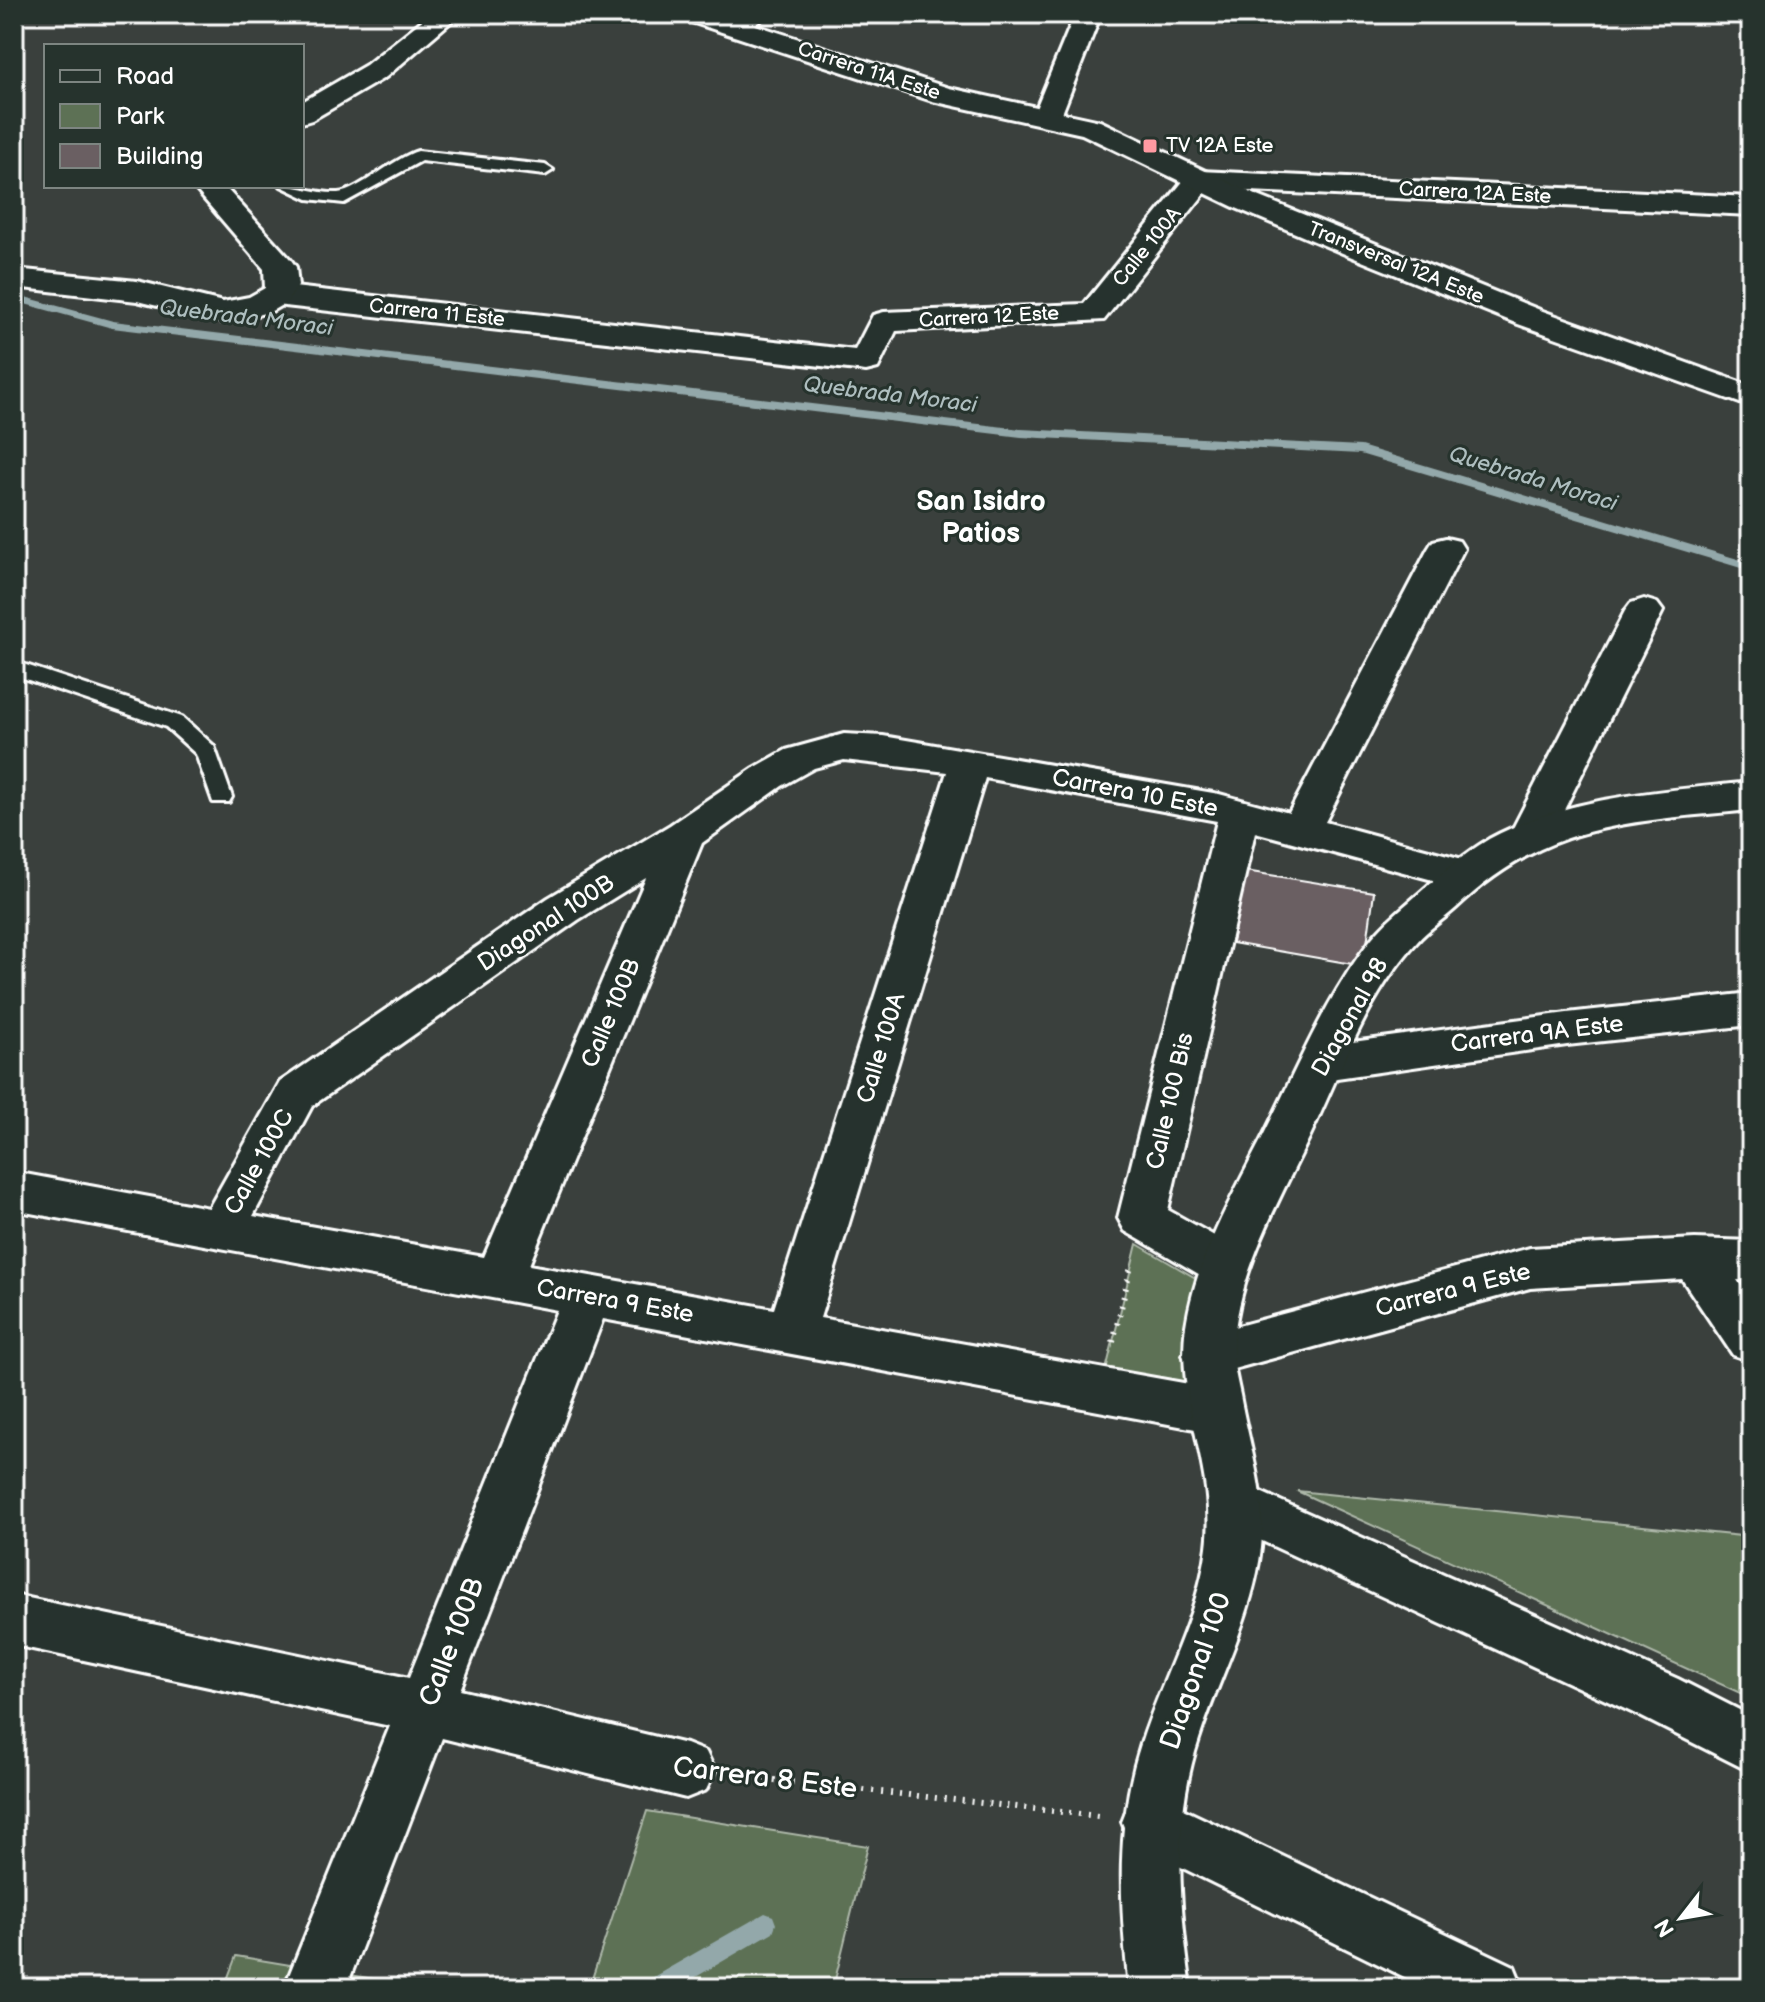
<svg xmlns="http://www.w3.org/2000/svg" width="1765" height="2002" font-family="'Balsamiq Sans',sans-serif">
	<rect width="100%" height="100%" fill="#3a403d"/>
	<filter id="ink" filterUnits="userSpaceOnUse"><feTurbulence type="fractalNoise" baseFrequency=".0125" numOctaves="2"/><feDisplacementMap in="SourceGraphic" scale="16" xChannelSelector="R" yChannelSelector="G"/><feConvolveMatrix kernelMatrix="1 2 1 2 8 2 1 2 1" color-interpolation-filters="sRGB"/></filter>
	<g filter="url(#ink)">
		<g fill="#5d7155" stroke="#aeb8aa" stroke-width="2">
			<polygon points="1137,1244 1199,1280 1185,1339 1188,1387 1105,1374"/>
			<polygon points="1297,1491 1751,1537 1751,1698"/>
			<polygon points="647,1811 868,1846 833,1988 589,1988"/>
			<polygon points="236,1956 428,1988 224,1988"/>
		</g>
		<g fill="none" stroke-linecap="round" stroke-linejoin="round">
			<g fill="#93a8aa" fill-rule="evenodd">
				<polygon points="14,294 113,321 1021,429 1361,446 1751,563 1751,571 1360,454 1021,437 112,328 14,301"/>
				<polygon points="765,1913 773,1916 776,1924 773,1932 677,1988 645,1988 648,1980"/>
			</g>
		</g>
		<polygon fill="#6a5f62" stroke="#fff" stroke-width="2" points="1245,871 1374,892 1364,966 1232,943"/>
		<g fill="none" stroke-linecap="round" stroke-linejoin="round">
			<g stroke="#fff" stroke-width="6">
				<g id="lane">
					<path d="M418 151 545 165 553 170 545 175 421 161 344 203 308 199 281 186C301 186 318 194 338 193 359 191 394 158 418 151Z"/>
					<polygon points="14,661 182,717 214,746 232,797 229,802 213,802 196,754 166,727 14,675"/>
				</g>
			</g>
			<g stroke="#fff" stroke-width="6">
				<g id="street">
					<polygon points="737,14 769,14 746,32 726,32 722,26"/>
					<polygon points="1075,14 1101,14 1061,116 1057,122 1047,125 1037,122 1033,116"/>
					<polygon points="1200,171 1751,197 1751,215 1208,189 1104,320 896,331 878,368 866,371 276,305 265,302 260,295 265,288 276,285 855,350 873,315 884,312 1084,304 1189,174"/>
					<path d="M1446 538 1459 541 1464 549 1325 822 1481 864 1487 874 1481 884 1466 889 1255 832 1168 1210 1243 1252 1250 1266 1243 1280 1226 1286 1209 1280 1125 1231 1118 1218 1217 821 985 778 820 1318 1217 1389 1235 1396 1243 1411 1235 1426 1217 1433 603 1319 460 1690 686 1744 706 1752 715 1771 706 1790 686 1798 442 1738 346 1988H284L390 1726 14 1645V1595L409 1678 557 1310 14 1210V1172L209 1208 280 1082 548 898 670 825 754 768 786 750 844 734 883 736 1219 794 1289 813 1428 549 1433 541ZM844 760 947 772 774 1309 529 1265 702 843 782 786 814 768ZM646 878 484 1257 253 1216 312 1106 578 920Z"/>
					<polygon points="1644,599 1657,603 1663,611 1551,836 1545,846 1530,850 1515,846 1509,836 1625,611 1631,603"/>
					<polygon points="1751,993 1751,1025 1567,1045 1323,1080 1307,1075 1300,1063 1307,1051 1323,1046 1567,1013"/>
					<polygon points="1695,1239 1751,1241 1751,1281 1737,1280 1751,1300 1751,1361 1733,1355 1682,1279 1530,1288 1208,1376 1190,1370 1183,1355 1190,1340 1208,1334 1530,1248"/>
					<polygon points="1236,1481 1678,1679 1751,1716 1751,1772 1638,1715 1217,1520 1210,1504 1217,1488"/>
					<polygon points="1151,1794 1514,1966 1523,1988 1427,1988 1130,1842 1122,1822 1130,1802"/>
				</g>
			</g>
			<g stroke="#fff" stroke-width="6">
				<g id="secondary">
					<polygon points="430,14 460,14 386,77 312,120 302,123 302,102 366,65"/>
					<polygon points="682,14 722,14 949,88 1100,121 1258,196 1374,243 1540,310 1751,386 1751,407 1518,324 1352,257 1236,208 1082,134 932,101 685,20"/>
					<polygon points="193,186 224,186 291,260 296,267 298,286 287,302 270,312 223,322 137,301 14,287 14,269 137,281 223,302 249,297 265,288 264,269"/>
					<path d="M1751 782V810C1690 816 1626 819 1568 838 1524 853 1489 877 1456 908 1443 920 1428 929 1417 942 1367 996 1341 1071 1310 1136 1277 1205 1237 1273 1233 1351 1233 1366 1237 1380 1240 1395 1249 1445 1267 1497 1261 1548 1253 1615 1220 1675 1199 1739 1172 1820 1179 1904 1191 1988H1129C1120 1906 1115 1824 1141 1744 1162 1678 1198 1617 1207 1547 1217 1472 1175 1400 1186 1326 1197 1252 1239 1186 1271 1120 1301 1059 1329 993 1372 938 1385 922 1400 910 1416 896 1439 876 1462 855 1489 839 1567 796 1664 791 1751 782Z"/>
				</g>
			</g>
			<g stroke="#fff" stroke-width="6" stroke-dasharray="2 7" stroke-linecap="butt">
				<polyline points="1113,1342 1131,1266"/>
				<polyline points="738,1776 1098,1816"/>
			</g>
			<use href="#lane" fill="#26332d" fill-rule="evenodd"/>
			<use href="#street" fill="#26332d" fill-rule="evenodd"/>
			<use href="#secondary" fill="#26332d" fill-rule="evenodd"/>
		</g>
	</g>
	<rect fill="#ff9aa2" stroke="#26332d" stroke-width="3" x="1142" y="138" width="16" height="16" rx="4"/>
	<g text-anchor="middle" dominant-baseline="central" stroke-width="6" stroke-linejoin="round" paint-order="stroke">
		<g font-size="20" fill="#fff" stroke="#26332d">
			<text transform="translate(869 71) rotate(18)">Carrera 11A Este</text>
			<text transform="translate(1475 193) rotate(3)">Carrera 12A Este</text>
			<text transform="translate(1147 247) rotate(-51)">Calle 100A</text>
			<text transform="translate(1396 263) rotate(22)">Transversal 12A Este</text>
			<text transform="translate(437 313) rotate(6)">Carrera 11 Este</text>
			<text transform="translate(989 317) rotate(-3)">Carrera 12 Este</text>
		</g>
		<g font-size="20" fill="#fff" stroke="#26332d" text-anchor="start">
			<text x="1166" y="146">TV 12A Este</text>
		</g>
		<g font-size="22" font-style="italic" fill="#aebebf" stroke="#26332d">
			<text transform="translate(246 318) rotate(7)">Quebrada Moraci</text>
			<text transform="translate(890 395) rotate(7)">Quebrada Moraci</text>
			<text transform="translate(1533 479) rotate(17)">Quebrada Moraci</text>
		</g>
		<g font-size="24" fill="#fff" stroke="#26332d">
			<text transform="translate(1135 793) rotate(11)">Carrera 10 Este</text>
			<text transform="translate(546 923) rotate(-33)">Diagonal 100B</text>
			<text transform="translate(611 1013) rotate(-67)">Calle 100B</text>
			<text transform="translate(1350 1017) rotate(-61)">Diagonal 98</text>
			<text transform="translate(1537 1034) rotate(-7)">Carrera 9A Este</text>
			<text transform="translate(881 1048) rotate(-73)">Calle 100A</text>
			<text transform="translate(1170 1101) rotate(-77)">Calle 100 Bis</text>
			<text transform="translate(259 1162) rotate(-61)">Calle 100C</text>
			<text transform="translate(1453 1290) rotate(-14)">Carrera 9 Este</text>
			<text transform="translate(615 1301) rotate(10)">Carrera 9 Este</text>
		</g>
		<g font-size="28" font-weight="bold" fill="#fff" stroke="#26332d">
			<text x="981" y="501">San Isidro<tspan x="981" dy="32">Patios</tspan></text>
		</g>
		<g font-size="28" fill="#fff" stroke="#26332d">
			<text transform="translate(452 1642) rotate(-69)">Calle 100B</text>
			<text transform="translate(1196 1671) rotate(-71)">Diagonal 100</text>
			<text transform="translate(765 1778) rotate(7)">Carrera 8 Este</text>
		</g>
	</g>
	<rect width="1765" height="2002" fill="none" stroke="#26332d" stroke-width="48"/>
	<rect x="24" y="24" width="1717" height="1954" fill="none" stroke="#fff" stroke-width="3" filter="url(#ink)"/>
	<rect x="44" y="44" width="260" height="144" fill="#26332d" stroke="#7d8581" stroke-width="2"/>
	<rect x="60" y="70" width="40" height="12" fill="#26332d" stroke="#7d8581" stroke-width="2"/>
	<text x="116" y="84" font-size="24" fill="#ffffff">Road</text>
	<rect x="60" y="104" width="40" height="24" fill="#5d7155" stroke="#7d8581" stroke-width="2"/>
	<text x="116" y="124" font-size="24" fill="#ffffff">Park</text>
	<rect x="60" y="144" width="40" height="24" fill="#6a5f62" stroke="#7d8581" stroke-width="2"/>
	<text x="116" y="164" font-size="24" fill="#ffffff">Building</text>
	<g transform="translate(1681 1918) rotate(239)" stroke="#26332d" stroke-width="6" paint-order="stroke">
	<path d="M0-6L14 30L0 20L-14 30Z" fill="#ffffff"/>
	<text y="-12" font-size="22" font-weight="bold" text-anchor="middle" fill="#ffffff">N</text>
	</g>
</svg>
